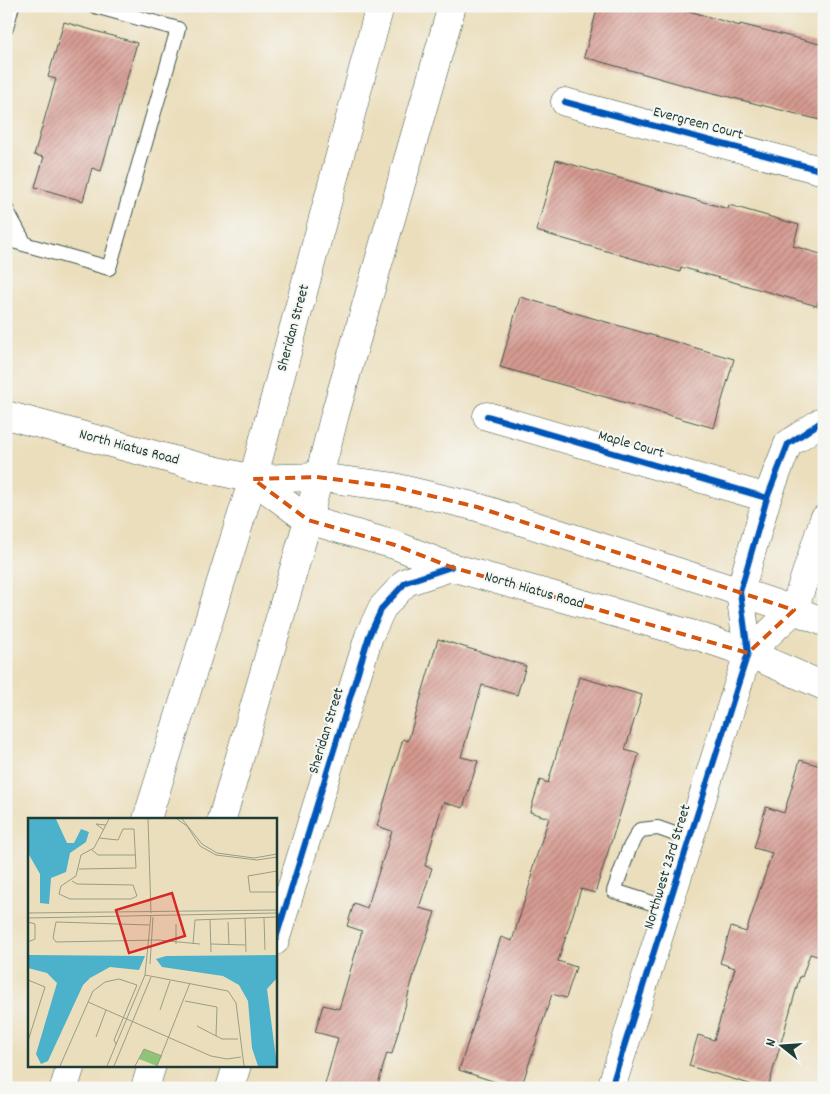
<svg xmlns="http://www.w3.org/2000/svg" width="830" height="1094" font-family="Dekko,sans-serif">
	<defs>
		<pattern id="building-hatch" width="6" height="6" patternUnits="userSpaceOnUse" patternTransform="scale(1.25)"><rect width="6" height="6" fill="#d69a91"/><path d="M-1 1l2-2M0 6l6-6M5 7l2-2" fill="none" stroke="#ad7f77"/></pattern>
	</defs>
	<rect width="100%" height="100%" fill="#f6f6f2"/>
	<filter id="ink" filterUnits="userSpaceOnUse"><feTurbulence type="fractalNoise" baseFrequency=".02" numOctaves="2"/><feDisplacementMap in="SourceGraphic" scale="10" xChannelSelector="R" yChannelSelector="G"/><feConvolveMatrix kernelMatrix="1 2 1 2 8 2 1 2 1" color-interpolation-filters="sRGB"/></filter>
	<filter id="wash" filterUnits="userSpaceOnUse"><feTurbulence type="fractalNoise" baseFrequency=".0096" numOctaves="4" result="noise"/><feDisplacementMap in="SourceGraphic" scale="20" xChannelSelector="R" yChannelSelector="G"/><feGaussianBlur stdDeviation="1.12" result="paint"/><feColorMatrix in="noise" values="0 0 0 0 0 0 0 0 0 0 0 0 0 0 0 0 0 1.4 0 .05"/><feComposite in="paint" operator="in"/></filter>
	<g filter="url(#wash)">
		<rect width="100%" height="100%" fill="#ebdebc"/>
		<g id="blocks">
			<g fill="url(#building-hatch)">
				<polygon points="598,6 672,6 740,26 740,24 824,45 824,121 694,88 584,57"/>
				<polygon points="64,22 137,43 101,171 92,168 83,201 35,187 44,157 34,155 56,79 48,77"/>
				<polygon points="556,160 728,209 729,205 799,225 793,246 824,255 824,282 817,306 681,267 680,272 536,231"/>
				<polygon points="520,297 734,359 714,428 500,367"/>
				<polygon points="438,639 526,666 517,695 482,685 461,757 478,761 463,808 443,802 425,866 432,868 419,908 435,912 414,974 392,1054 387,1053 377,1088 324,1088 338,1038 315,1032 323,1005 339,1009 362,931 347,926 354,903 367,908 392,831 377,826 403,739 408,741"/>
				<polygon points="579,677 642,695 625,750 639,754 595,893 581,889 558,961 576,967 566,998 552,994 521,1088 514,1088 459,1070 490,974 489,974 501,937 512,941 533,874 531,873 549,818 530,812 540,780 548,783"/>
				<polygon points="800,760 824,767 824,958 810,954 802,977 800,976 768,1088 763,1088 689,1066 698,1035 714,1040 735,968 720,963 731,927 746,932 772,853 754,848 766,807 784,813"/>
			</g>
		</g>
	</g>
	<g filter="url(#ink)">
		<use href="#blocks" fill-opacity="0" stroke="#3e5548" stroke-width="1"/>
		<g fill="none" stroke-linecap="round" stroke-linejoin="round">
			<g stroke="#3e5548" stroke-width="16">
				<g id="lane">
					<polyline points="6,28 12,6"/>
					<polyline points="6,209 25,244"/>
					<polyline points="6,239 109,268 178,29 95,6"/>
					<polyline points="668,908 614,891 629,849 640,830 658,828 689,839"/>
				</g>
			</g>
			<g stroke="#3e5548" stroke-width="29">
				<g id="street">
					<polyline points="565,102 824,171"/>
					<polyline points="487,416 767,498"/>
					<polyline points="748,653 794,610 824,519"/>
					<polyline points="275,941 369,636 382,608 406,582 451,567"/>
					<polyline points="230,1088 237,1065"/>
					<polyline points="611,1088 748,653 740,592 767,498 788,444 824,420"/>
				</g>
			</g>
			<g stroke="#3e5548" stroke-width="29">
				<g id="secondary">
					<polyline points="6,415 200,467 253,479 317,477 394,487 477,507 740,592 794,610 824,622"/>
					<polyline points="253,479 308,520 395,545 451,567 698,636 748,653 824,686"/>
				</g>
			</g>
			<g stroke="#3e5548" stroke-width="29">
				<g id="primary">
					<polyline points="147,819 253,479 380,6"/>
					<polyline points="222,819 308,520 335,414 452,6"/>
					<polyline points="64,1088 71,1065"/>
					<polyline points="145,1088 152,1065"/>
				</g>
			</g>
			<use href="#lane" stroke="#fff" stroke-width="14"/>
			<use href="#street" stroke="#fff" stroke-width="28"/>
			<use href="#secondary" stroke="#fff" stroke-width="28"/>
			<use href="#primary" stroke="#fff" stroke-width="28"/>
			<g stroke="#f6f6f2" stroke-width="9">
				<g id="cycleway">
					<polyline points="565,102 824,171"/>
					<polyline points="487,416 767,498"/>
					<polyline points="275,941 369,636 382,608 406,582 451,567"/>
					<polyline points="611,1088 748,653 740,592 767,498 788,444 824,420"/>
				</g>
			</g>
			<use href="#cycleway" stroke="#0057b8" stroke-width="6"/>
		</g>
	</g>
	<path fill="none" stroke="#d45610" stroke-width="4" stroke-dasharray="10 6" stroke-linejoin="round" d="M317 477 394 487 477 507 794 610 748 653 451 567 395 545 308 520 253 479Z"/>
	<g text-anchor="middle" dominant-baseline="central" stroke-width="4" stroke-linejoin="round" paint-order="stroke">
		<g font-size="15" fill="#1f3d34" stroke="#f6f6f2">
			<text transform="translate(698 124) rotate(15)">Evergreen Court</text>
			<text transform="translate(294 328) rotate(-75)">Sheridan Street</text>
			<text transform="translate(631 445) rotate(16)">Maple Court</text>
			<text transform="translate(129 448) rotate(15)">North Hiatus Road</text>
			<text transform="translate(534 591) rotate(16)">North Hiatus Road</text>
			<text transform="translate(327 731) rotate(-73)">Sheridan Street</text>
			<text transform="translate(668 867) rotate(-73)">Northwest 23rd Street</text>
		</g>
	</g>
	<g transform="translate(28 818)">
		<rect width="249" height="249" fill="#ebdebc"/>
		<path d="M116 231 134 238 129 248 111 241Z" fill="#8fc375"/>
		<path d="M0 1H28L39 25H46L53 11 61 14 58 24 42 35 38 54 23 60 21 86 12 85V56L0 35ZM0 137 117 138 111 152 82 149 62 160 55 167 20 243 13 246 8 236 29 165 19 155 0 150ZM249 137V160L239 171 249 248H230L224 230 220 183 211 167 195 158 134 149 128 141 138 138Z" fill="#4cb1cb"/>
		<path fill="none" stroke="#999e86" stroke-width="1" d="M120 1 123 95M149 1 159 8 172 28 188 37 229 42 249 39M154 1 174 26 189 35 226 40 249 36M76 12 68 6 78 7M64 32 70 37H108M51 51 108 50 106 11H95L90 22 71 20M249 53 220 58 222 74H249M44 63 49 66 105 67 109 78 103 81H42L31 76 33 68 48 58 53 37 66 30 81 1M0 95 249 92M0 100 249 95M217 100 218 134M236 100 237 132M182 101 183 134M0 104 7 106V121L0 124M200 104 201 127M148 106V126M122 107 28 104 25 120 28 124 130 122 172 126M165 126 167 102 249 99M183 126 218 127M122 146 125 99M117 157 200 173 208 185 216 248M0 162 17 169 0 223M157 183 189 189 188 218M60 184 183 238 199 241 213 239M132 192 142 163M169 208 194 221H210M68 219 78 192M32 248 65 173 77 164 91 161 109 167 86 222 88 226M79 248 117 157 123 97M86 248 123 159M107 248 116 231 134 238M129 248 162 165"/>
		<path fill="#d62828" fill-opacity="0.15" stroke="#d62828" stroke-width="2.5" d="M144 75 157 118 101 135 88 92Z"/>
		<rect width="249" height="249" fill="none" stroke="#1f3d34" stroke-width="2.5"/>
	</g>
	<rect width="830" height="1094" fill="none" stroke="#f6f6f2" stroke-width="25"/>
	<g transform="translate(782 1046) rotate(287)" stroke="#f6f6f2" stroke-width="4" paint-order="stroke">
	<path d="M0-4L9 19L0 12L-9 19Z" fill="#1f3d34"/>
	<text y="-8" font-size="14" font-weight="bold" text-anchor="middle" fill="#1f3d34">N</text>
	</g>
</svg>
